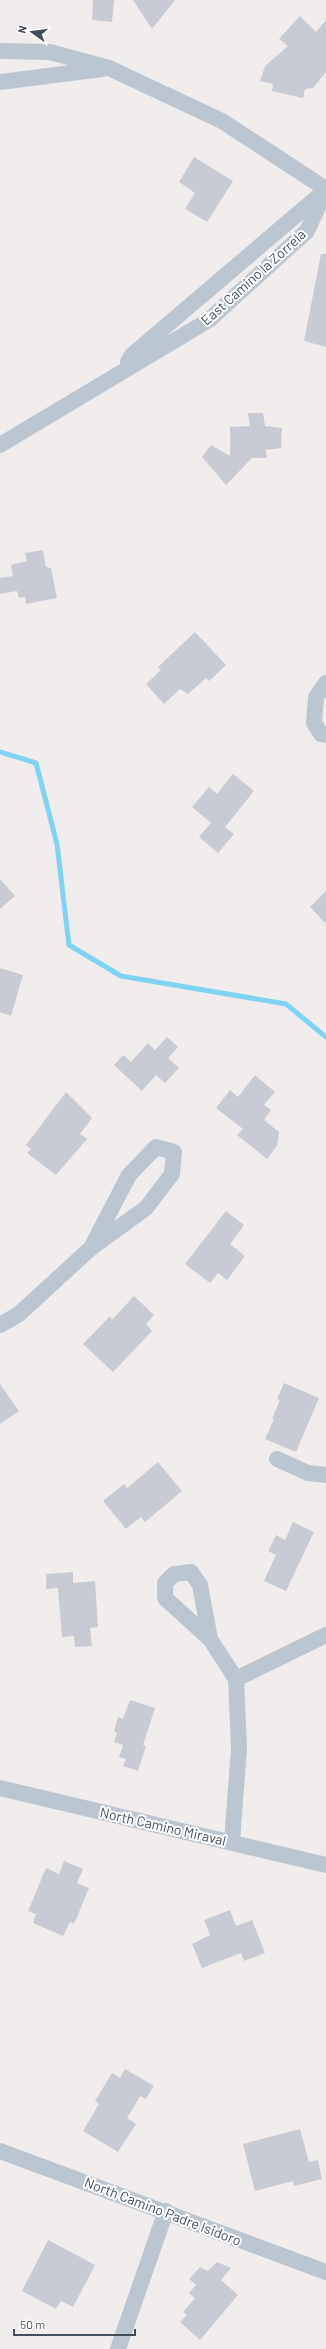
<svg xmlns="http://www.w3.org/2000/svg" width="326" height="2349" font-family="Barlow,sans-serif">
	<rect width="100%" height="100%" fill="#f0ecec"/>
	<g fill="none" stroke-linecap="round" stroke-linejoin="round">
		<polyline stroke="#80d4f1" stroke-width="5" points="0,752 36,763 57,844 69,945 121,976 286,1004 326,1037"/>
	</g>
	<g fill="#c8cbd3">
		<polygon points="93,0 114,0 112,22 92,20"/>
		<polygon points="133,0 175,0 152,29"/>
		<polygon points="300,16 316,32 326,20 326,72 313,88 305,89 303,98 272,91 273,84 260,81 265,66 288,46 279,39"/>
		<polygon points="194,157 233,181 207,222 185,209 195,193 179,182"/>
		<polygon points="321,254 326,254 326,347 304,341"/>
		<polygon points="248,413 263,413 265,426 282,428 281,448 266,450 267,458 252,458 226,485 202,457 211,445 230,456 230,427 250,426"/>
		<polygon points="43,550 46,567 51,568 57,598 26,604 25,597 19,598 17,591 0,594 0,578 13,576 11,565 27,561 25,553"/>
		<polygon points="195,632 226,665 209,681 206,678 188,694 180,689 164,704 146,684 161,670 158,667"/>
		<polygon points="233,774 254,791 225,827 234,834 218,853 199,837 211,823 192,807 209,787 217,794"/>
		<polygon points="0,879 15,896 0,909"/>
		<polygon points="326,891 326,924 310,907"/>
		<polygon points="0,968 23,975 11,1016 0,1012"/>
		<polygon points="167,1037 178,1047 168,1058 179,1068 165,1083 156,1075 142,1091 114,1065 123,1055 131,1062 148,1043 155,1050"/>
		<polygon points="255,1075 275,1092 264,1105 271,1110 264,1120 279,1132 277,1146 267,1159 237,1135 243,1129 216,1108 230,1090 238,1097"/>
		<polygon points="66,1092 92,1118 80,1134 87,1139 56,1175 27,1153 31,1149 26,1145"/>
		<polygon points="226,1211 244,1225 230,1244 245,1256 227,1280 218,1273 210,1283 185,1264"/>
		<polygon points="134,1296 154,1315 146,1324 152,1331 113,1372 83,1344 110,1316 112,1320"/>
		<polygon points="284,1383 319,1398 296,1452 265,1439 274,1419 272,1419 280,1400 277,1399"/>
		<polygon points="0,1384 19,1411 0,1424"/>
		<polygon points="158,1462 182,1491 145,1522 141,1517 126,1529 103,1501 124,1484 127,1488"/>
		<polygon points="293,1522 314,1532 286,1591 264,1581 276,1555 268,1551 276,1535 285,1540"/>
		<polygon points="73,1572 73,1583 95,1581 98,1627 90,1628 92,1646 75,1647 74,1636 62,1637 58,1588 46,1589 46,1574"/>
		<polygon points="130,1700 155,1708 143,1745 146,1746 138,1771 123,1766 126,1759 119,1757 123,1745 114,1742 117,1733 114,1732 118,1717 123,1719"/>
		<polygon points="64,1861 83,1869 77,1883 89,1888 74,1924 70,1922 63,1936 33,1923 36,1914 28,1911 46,1868 59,1874"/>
		<polygon points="230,1910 236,1926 252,1920 265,1953 244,1961 241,1953 202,1968 192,1944 210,1935 204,1920"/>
		<polygon points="125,2069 154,2086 146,2099 140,2096 127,2118 136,2124 118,2152 83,2131 99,2104 95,2101 112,2073 120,2078"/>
		<polygon points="300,2129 309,2162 318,2160 322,2179 294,2186 293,2181 255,2191 243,2144"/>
		<polygon points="48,2240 95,2265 73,2307 61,2301 56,2309 22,2291"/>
		<polygon points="217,2262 231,2268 221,2280 238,2295 200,2340 180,2322 187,2315 183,2312 195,2298 189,2293 196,2285 189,2279 200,2267 208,2271"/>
	</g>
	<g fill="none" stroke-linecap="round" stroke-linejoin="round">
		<g stroke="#bcc6d0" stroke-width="16">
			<polyline points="0,51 50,52 109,68 222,121 326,189"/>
			<polyline points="0,82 102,69"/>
			<polyline points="128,362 132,355 321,194"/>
			<polyline points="0,445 209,320 307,231 326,190"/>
			<polyline points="326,683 316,697 314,723 321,734 326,735"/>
			<polyline points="0,1325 19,1314 91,1248 146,1208 172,1174 174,1152 156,1147 129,1175 91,1248"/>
			<polyline points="277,1459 308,1473 326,1475"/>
			<polyline points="210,1639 165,1598 165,1583 174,1574 191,1572 200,1585 210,1639 236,1679"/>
			<polyline points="0,1788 326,1865"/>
			<polyline points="232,1842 239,1748 236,1679 326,1635"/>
			<polyline points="0,2151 326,2272"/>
			<polyline points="118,2349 166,2211"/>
		</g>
	</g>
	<g text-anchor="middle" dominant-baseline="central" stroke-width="4" stroke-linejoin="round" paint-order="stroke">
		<g font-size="14" fill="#444f5b" stroke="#fff">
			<text transform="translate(253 277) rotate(-42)">East Camino la Zorrela</text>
			<text transform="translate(163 1826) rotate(13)">North Camino Miraval</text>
			<text transform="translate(163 2211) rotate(21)">North Camino Padre Isidoro</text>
		</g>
	</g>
	<g transform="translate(32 32) rotate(284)" stroke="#ffffff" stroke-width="3" paint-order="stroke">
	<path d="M0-3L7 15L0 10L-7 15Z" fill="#444f5b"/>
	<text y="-6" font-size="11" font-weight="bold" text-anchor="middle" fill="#444f5b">N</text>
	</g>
	<path d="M14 2329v6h121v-6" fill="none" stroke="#444f5b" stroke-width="2"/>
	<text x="20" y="2329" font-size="12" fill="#444f5b" stroke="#ffffff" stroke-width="3" paint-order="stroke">50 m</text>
</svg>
